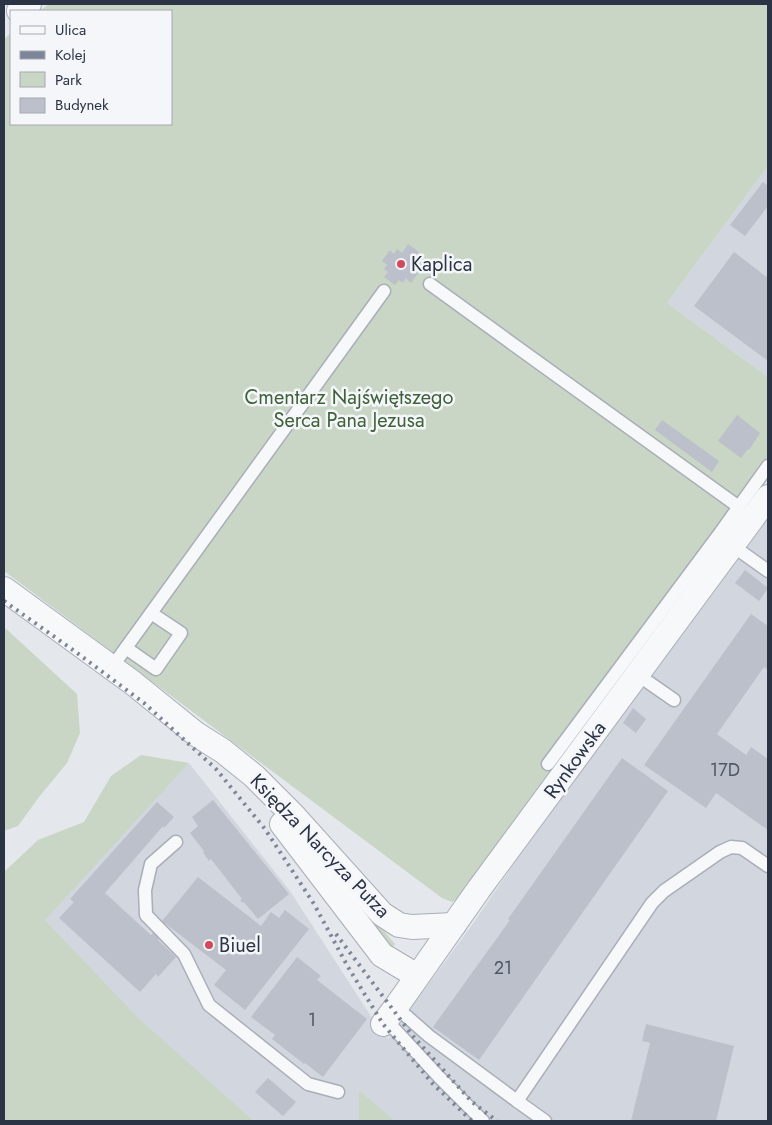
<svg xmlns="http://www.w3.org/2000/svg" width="772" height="1125" font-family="Jost,sans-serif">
	<rect width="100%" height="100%" fill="#e4e7ec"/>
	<g fill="#d2d6de">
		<polygon points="768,166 768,377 667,303"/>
		<polygon points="768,492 768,1121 394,1121 359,1090 359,1121 254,1121 137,1018 44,919 189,763 290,891 372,1018 388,1039 472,925"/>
	</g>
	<g fill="#c9d6c5">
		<polygon points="49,4 768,4 768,166 667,303 768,377 768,476 458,899 452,902 442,898 4,571 4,39 11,33 11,124 171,124 171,11 39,11"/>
		<polygon points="4,627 77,694 80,733 67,763 39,797 18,826 4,831"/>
		<polygon points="141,755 189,763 45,920 138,1018 254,1121 4,1121 4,872 38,840 84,822 111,776"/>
		<polygon points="359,906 364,906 393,942 395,944 394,946 391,946 385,943"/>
		<polygon points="359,1090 395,1121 359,1121"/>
	</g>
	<g fill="#bbc0ca">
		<polygon points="763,182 768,186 768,206 745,236 730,225"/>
		<polygon points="408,244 419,252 413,261 417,264 414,268 419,272 411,283 406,278 403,283 399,280 395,285 384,277 388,272 384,269 387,265 382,261 390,250 394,254 397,249 402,253"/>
		<polygon points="734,252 768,278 768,361 694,306"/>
		<polygon points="737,415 760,433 749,450 748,449 741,458 718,441"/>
		<polygon points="662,420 719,461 712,472 655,430"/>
		<polygon points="745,570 768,588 759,601 735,583"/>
		<polygon points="751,614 768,626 768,670 764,667 717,734 746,755 751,747 768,759 768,830 716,793 706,808 644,765"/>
		<polygon points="633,708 646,719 636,733 623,723"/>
		<polygon points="622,758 668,791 479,1060 433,1027 510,920 508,919"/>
		<polygon points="213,800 289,894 258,919 244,902 243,903 240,900 242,899 211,859 209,861 203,852 204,851 190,833 198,826 192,817"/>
		<polygon points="157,802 174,817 164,828 163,826 105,893 151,935 154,932 159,938 158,940 176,957 158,977 156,974 140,992 59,918 74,902 70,899"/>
		<polygon points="198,877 261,926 271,912 279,918 285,910 309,929 245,1010 214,985 226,970 162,921"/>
		<polygon points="297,957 321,976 317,980 367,1019 323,1077 305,1063 304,1064 272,1039 275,1035 251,1017"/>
		<polygon points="646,1024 734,1046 716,1121 631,1121 650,1043 642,1041"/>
		<polygon points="268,1078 296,1102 283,1116 255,1092"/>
	</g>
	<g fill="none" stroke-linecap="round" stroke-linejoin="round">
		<g stroke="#a9aeb7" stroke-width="15">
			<g id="lane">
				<polyline points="430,284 510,342 739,507"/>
				<polyline points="733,546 768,571"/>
				<polyline points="126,648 156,669 181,633 151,613"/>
				<polyline points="112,667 384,291"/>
				<polyline points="638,675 674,700"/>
				<polyline points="548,764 720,533 768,466"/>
				<polyline points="176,842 151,864 145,890 146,915 184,954 209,1005 308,1084 338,1092"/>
				<polyline points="396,1007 429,1036 517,1101 652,903 664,891 720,852 731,847 742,848 768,866"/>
				<polyline points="386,1020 441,1079 483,1121"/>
				<polyline points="517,1101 545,1121"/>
			</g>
		</g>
		<g stroke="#a9aeb7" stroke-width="26">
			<g id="street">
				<polyline points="19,11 29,4"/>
				<polyline points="4,589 133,683 196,734 223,751 254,776 293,815 382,914 399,925 412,927 454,925"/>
				<polyline points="282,824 382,955 417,976"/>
				<polyline points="383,1024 396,1007 479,889 768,497"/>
			</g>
		</g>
		<use href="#lane" stroke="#f7f8fa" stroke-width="12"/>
		<use href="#street" stroke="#f7f8fa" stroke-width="24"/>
		<g stroke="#7d8696" stroke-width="4" stroke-dasharray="2.5 5" stroke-linecap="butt">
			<polyline points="4,601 73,650 144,703 216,769 265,829 314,904 348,967 383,1024 433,1084 472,1121"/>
			<polyline points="336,934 412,1035 472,1102 497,1121"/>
		</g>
	</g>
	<g fill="#d1495b" stroke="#f4f6f9" stroke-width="2">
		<circle cx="401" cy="264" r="5"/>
		<circle cx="209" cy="945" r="5"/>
	</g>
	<g text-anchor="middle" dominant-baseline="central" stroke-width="5" stroke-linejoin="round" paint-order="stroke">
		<g font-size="18" fill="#4f5766">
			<text x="725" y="770">17D</text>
			<text x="503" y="968">21</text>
			<text x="312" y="1020">1</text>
		</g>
		<g font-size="20" fill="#2b3445" stroke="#f4f6f9" text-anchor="start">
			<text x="411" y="264">Kaplica</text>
			<text x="219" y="945">Biuel</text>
		</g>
		<g font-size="20" fill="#3f6138" stroke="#f4f6f9">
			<text x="349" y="397">Cmentarz Najświętszego<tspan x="349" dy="23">Serca Pana Jezusa</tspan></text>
		</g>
		<g font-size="20" fill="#2b3445" stroke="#f4f6f9">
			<text transform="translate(575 760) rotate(-54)">Rynkowska</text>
			<text transform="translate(320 846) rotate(46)">Księdza Narcyza Putza</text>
		</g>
	</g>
	<rect width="772" height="1125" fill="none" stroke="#2b3445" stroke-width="10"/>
	<rect x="10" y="10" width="162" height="115" fill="#f4f6f9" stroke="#a4a8b1"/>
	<rect x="20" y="26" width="25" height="8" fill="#f7f8fa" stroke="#a4a8b1"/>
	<text x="55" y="35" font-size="15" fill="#2b3445">Ulica</text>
	<rect x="20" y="51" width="25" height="8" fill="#7d8696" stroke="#a4a8b1"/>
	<text x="55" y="60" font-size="15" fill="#2b3445">Kolej</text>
	<rect x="20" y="72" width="25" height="15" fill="#c9d6c5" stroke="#a4a8b1"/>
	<text x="55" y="85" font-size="15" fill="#2b3445">Park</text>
	<rect x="20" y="98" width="25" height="15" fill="#bbc0ca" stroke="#a4a8b1"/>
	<text x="55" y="110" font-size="15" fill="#2b3445">Budynek</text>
</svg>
